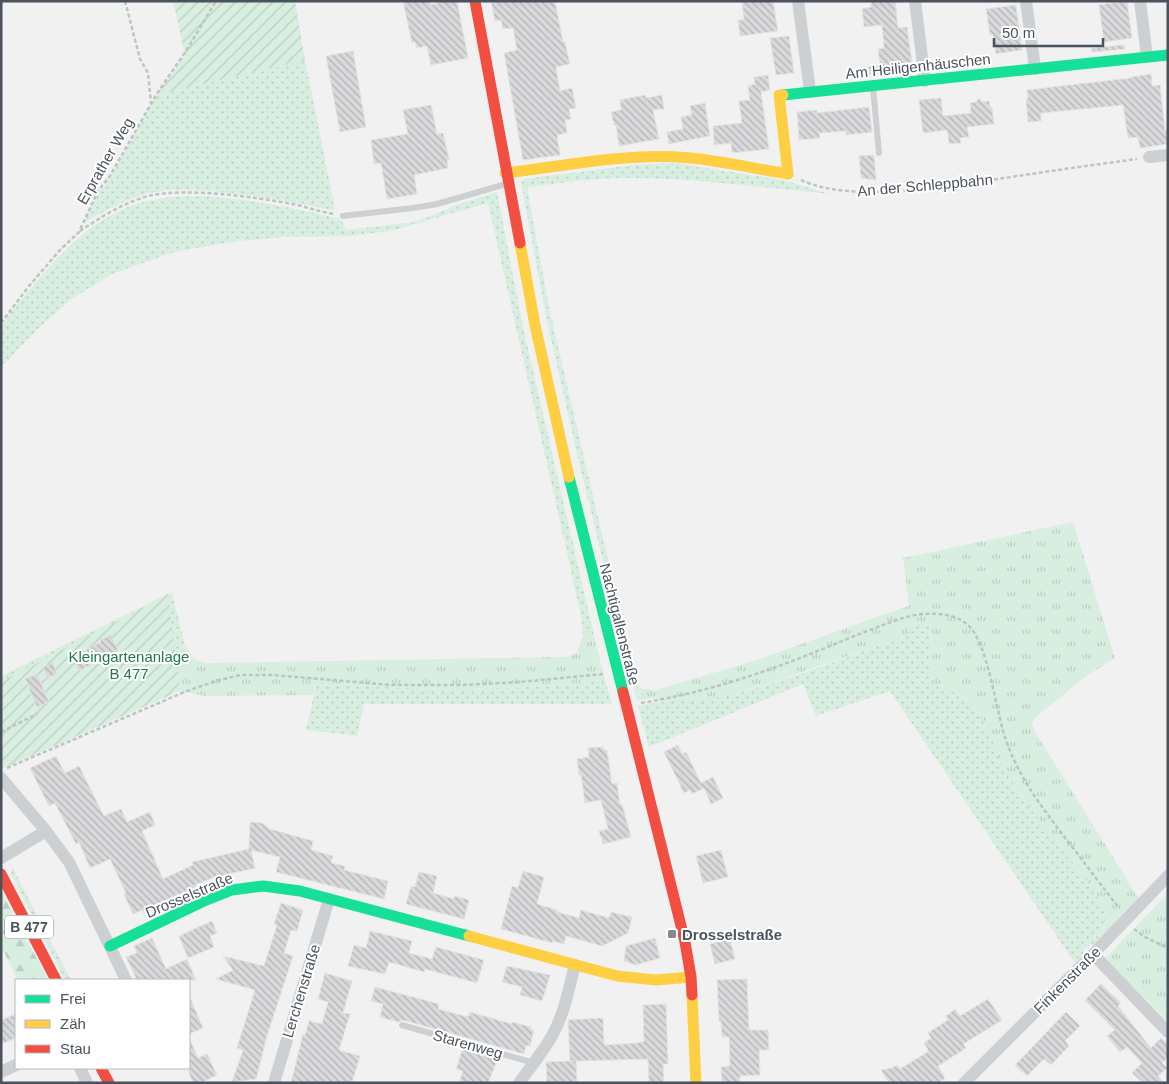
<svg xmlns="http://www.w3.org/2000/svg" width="1169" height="1084" font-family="Helvetica,sans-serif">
	<defs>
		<pattern id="grass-dots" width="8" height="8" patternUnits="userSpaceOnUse" patternTransform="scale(1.25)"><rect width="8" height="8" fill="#d8eee1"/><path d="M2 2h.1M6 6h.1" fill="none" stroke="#bbcec3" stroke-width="1.8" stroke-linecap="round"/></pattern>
		<pattern id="forest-firs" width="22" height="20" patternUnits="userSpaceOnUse" patternTransform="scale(1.25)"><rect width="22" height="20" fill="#d8eee1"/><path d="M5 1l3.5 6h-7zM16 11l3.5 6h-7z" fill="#bbcec3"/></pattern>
		<pattern id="park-tufts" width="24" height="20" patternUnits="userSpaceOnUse" patternTransform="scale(1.25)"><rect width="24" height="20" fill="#d8eee1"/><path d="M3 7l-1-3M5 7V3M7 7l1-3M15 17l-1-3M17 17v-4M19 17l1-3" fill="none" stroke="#bbcec3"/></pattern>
		<pattern id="garden-furrows" width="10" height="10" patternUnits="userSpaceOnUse" patternTransform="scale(1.25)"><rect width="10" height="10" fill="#d8eee1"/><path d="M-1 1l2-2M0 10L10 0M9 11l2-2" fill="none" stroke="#bbcec3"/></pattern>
		<pattern id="building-back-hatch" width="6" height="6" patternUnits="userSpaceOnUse" patternTransform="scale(1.25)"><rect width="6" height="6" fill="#d9d9db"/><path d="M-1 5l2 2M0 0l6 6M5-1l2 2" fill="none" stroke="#b2b3b5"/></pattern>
	</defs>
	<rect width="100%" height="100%" fill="#f1f1f1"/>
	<g fill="url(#grass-dots)">
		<path d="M305 60 335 209 330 210C293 201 257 196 220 192 197 190 173 188 150 193 127 198 105 211 84 223L95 198 111 177 157 95Z"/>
		<path d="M675 163 783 180 830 194C764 188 696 178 629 178 595 178 560 183 527 187L549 308 637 684H633L578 458 547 321 521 183 524 179 634 165Z"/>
		<path d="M497 192 523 327 594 635H583L581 615 488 203 391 231 349 236 283 237 231 242 174 252 112 274 70 300 36 331 1 367C1 355 0 340 1 329 3 320 37 281 45 272 69 245 94 221 128 207 187 183 280 205 341 219L346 230 415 222 448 209 450 207Z"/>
		<polygon points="172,593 185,645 177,671 168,595 1,682 1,676 168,594"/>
		<path d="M917 623 930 625 932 683 947 688 972 703 987 728 999 757 1018 792 1093 889 1107 912 1098 940 1093 945 1090 944 1083 951 1084 954 1075 963 890 691 816 716 803 684 649 747 638 706C666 699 694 702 722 696 781 684 837 660 893 640L909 633V626Z"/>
		<path d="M605 680 612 704H364L357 736 306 730 317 682C412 691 510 692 605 680Z"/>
		<polygon points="12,867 71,980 65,980 11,874"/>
	</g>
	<polygon fill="url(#forest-firs)" points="1,891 48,980 18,980 1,946"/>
	<g fill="url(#park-tufts)">
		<polygon points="1073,522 1115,658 1085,677 1035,718 1032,724 1034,730 1139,899 1098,940 1107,912 1093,889 1018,792 999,757 987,728 972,703 947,688 932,683 930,625 917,623 909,626 909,633 893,640 768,684 721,697 687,701 659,701 657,697 637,701 633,684 637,684 643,689 655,690 679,683 754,661 882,615 909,606 903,558"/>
		<path d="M583 635H594L605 680C510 692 413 691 317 682L313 695 205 696 187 692 180 695 177 671 185 645 194 659 205 663 567 657 577 653Z"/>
		<polygon points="1168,893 1168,1021 1105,959"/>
	</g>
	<g fill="url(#garden-furrows)">
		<polygon points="173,1 295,1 305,60 157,95 185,55"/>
		<polygon points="168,594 180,691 1,769 1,682"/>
	</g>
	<g fill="url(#building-back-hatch)" stroke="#e3e3e4">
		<polygon points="403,1 430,1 430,5 446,1 457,1 468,58 431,65 427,46 417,48 415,42 412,43"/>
		<polygon points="491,1 555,1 563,42 565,42 570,64 556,67 560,91 572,88 576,108 569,109 571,119 565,120 567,133 557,135 560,155 523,160 504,53 517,50 513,28 503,29 501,20 495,21"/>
		<polygon points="742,1 773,1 778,31 740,36 738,20 744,20"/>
		<polygon points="871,1 895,1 898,28 907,27 912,62 885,66 886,73 868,75 867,67 880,65 878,49 884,48 882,25 864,27 862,9 871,7"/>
		<polygon points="1127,1 1132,38 1104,42 1099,5"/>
		<polygon points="1016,5 1022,50 996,54 993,35 990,35 986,9"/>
		<polygon points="789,36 794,73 776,75 770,38"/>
		<polygon points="1124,45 1125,49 1092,52 1092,48"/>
		<polygon points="353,51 366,127 340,132 326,56"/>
		<polygon points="1151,74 1152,86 1160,85 1165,131 1168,131 1168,144 1140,148 1138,137 1128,138 1123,105 1041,113 1041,121 1028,122 1026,99 1028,99 1027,90 1131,78 1131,77"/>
		<polygon points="768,75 770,90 761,92 769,149 732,153 731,143 714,145 713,126 742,123 739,101 750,100 748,86 755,84 754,77"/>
		<polygon points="645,95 646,98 662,95 664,109 653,110 659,139 619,146 616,125 614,125 611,112 621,110 620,100"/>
		<polygon points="941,98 943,116 971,113 970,103 976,102 979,98 982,102 989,101 990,107 992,107 994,124 967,127 969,137 960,138 961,143 949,144 947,130 923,133 919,100"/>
		<polygon points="705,103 710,136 669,144 667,132 683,129 681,117 692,115 690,106"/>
		<polygon points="431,105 437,134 443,133 449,159 447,160 448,168 414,175 417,194 387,199 381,163 374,164 371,140 408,134 403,110"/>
		<polygon points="869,107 872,132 846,135 846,131 819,133 820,138 799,140 797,112 817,110 817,113"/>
		<polygon points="874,155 876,180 861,178 859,156"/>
		<polygon points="111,635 118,651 79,671 72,657 101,642 100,640"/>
		<polygon points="53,663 57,674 47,678 43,667"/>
		<polygon points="37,674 49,702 37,707 25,679"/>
		<polygon points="678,745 682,754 686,752 701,783 713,777 723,798 711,804 704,788 692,794 690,790 684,793 664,752"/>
		<polygon points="603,747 604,750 607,750 612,784 617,783 620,805 622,804 631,837 603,844 599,831 608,829 601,800 585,803 581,774 579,775 577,759 589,757 588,748"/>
		<polygon points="56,756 65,773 79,766 104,816 121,809 127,822 150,812 155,825 142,831 163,879 193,865 192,862 249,849 250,822 262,823 270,829 313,841 311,850 333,856 331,863 345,866 344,870 388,881 384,899 276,872 280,857 251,850 255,868 212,878 195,885 196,887 154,905 155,908 144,913 143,910 133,914 124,894 126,893 110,859 90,868 79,842 76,844 55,803 49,806 30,768"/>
		<polygon points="721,850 728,877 703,883 696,856"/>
		<polygon points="523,871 544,877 537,904 557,910 557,912 579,918 581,910 609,918 611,912 632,917 628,933 602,946 566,936 564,944 552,941 552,943 501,929 512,886 518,888"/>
		<polygon points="419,872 437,876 433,893 454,899 455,896 469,900 464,919 406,904 411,886 415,887"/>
		<polygon points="281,903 303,910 297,931 291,930 284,953 293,956 267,1036 256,1079 232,1082 243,1050 237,1048 255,990 216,979 233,970 223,956 264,966 277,925 274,924"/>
		<polygon points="212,921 217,933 210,936 214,947 188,958 179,936"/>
		<polygon points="370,931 412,941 409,953 432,959 436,947 484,960 477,983 425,969 424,972 389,962 385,974 348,966 354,945 366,948"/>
		<polygon points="152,938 166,969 187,959 196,980 137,980 126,957 137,953 134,946"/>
		<polygon points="655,938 660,958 636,965 624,961 626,946"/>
		<polygon points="730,939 735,959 715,964 710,944"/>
		<polygon points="507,966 550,975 542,1001 520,995 522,987 502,982"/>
		<polygon points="325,973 352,981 343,1013 350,1014 339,1050 360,1056 352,1083 291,1083 303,1034 305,1035 309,1021 322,1024 328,1002 318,999"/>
		<polygon points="747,979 749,1030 768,1030 769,1050 759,1050 760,1075 740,1076 740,1083 722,1083 721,1067 730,1066 729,1037 722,1037 721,1021 719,1021 717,980"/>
		<polygon points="1101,984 1121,1003 1118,1006 1151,1048 1161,1038 1168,1044 1168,1057 1162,1063 1167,1068 1158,1076 1164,1083 1143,1083 1132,1073 1142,1063 1127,1047 1120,1052 1107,1036 1115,1030 1085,1000"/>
		<polygon points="375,987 439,1004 438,1009 468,1017 470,1012 512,1024 512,1022 531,1027 531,1029 534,1030 530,1046 526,1045 524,1054 403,1020 398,1022 380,1017 383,1004 371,1001"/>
		<polygon points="189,995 203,1028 189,1034"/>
		<polygon points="988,999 1002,1020 963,1044 966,1048 938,1066 945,1078 938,1083 889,1083 881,1070 892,1068 897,1065 900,1069 929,1051 924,1043 931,1038 928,1033 948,1020 946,1016 955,1009 960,1016"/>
		<polygon points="666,1004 668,1064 663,1064 664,1083 649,1083 648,1059 576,1061 577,1083 547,1083 546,1062 574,1061 570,1061 568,1020 603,1018 604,1045 639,1043 639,1042 644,1042 643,1005"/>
		<polygon points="1066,1012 1080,1026 1065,1041 1069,1046 1051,1065 1044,1059 1027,1076 1015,1065"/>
		<polygon points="16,1014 16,1038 1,1044 1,1020"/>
		<polygon points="189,1038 198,1058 207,1054 217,1075 201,1083 193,1083 189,1073"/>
		<polygon points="463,1048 498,1058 488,1083 459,1083 463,1071 456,1069"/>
	</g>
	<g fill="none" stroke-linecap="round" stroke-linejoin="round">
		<g stroke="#bbc5c2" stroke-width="2.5" stroke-dasharray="4 2.5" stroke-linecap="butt">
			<polyline points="125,1 140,59 148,73 151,103"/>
			<path d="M801 180C852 204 949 185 1005 178 1049 171 1093 165 1137 159"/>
			<path d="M80 231C101 217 123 203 148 196 185 187 255 197 293 204 307 207 320 212 334 214"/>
			<polyline points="1,323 29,286 60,250 79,232 98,191 110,176 156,95 186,51 216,1"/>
			<path d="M641 703C697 694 752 677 805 656 836 644 867 630 900 619 920 612 951 610 968 625 989 644 996 715 1007 743 1020 779 1043 809 1066 839 1084 862 1101 885 1119 908"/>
			<polyline points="1,732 37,714"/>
			<polyline points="7,768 187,691 216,681 240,675 273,675 391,685 463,685 520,682 603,674"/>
			<polyline points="1134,929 1145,937 1168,948"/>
		</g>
		<g stroke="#cdd0d2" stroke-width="6">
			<polyline points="873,87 879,153"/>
			<polyline points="343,216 413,208 437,204 506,184"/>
			<polyline points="402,1025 534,1063"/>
		</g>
		<g stroke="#cdd0d2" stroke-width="12">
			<polyline points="798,1 810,91"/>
			<polyline points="915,1 925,81"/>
			<polyline points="1026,1 1035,69"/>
			<polyline points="1140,1 1147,57"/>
			<polyline points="1149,157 1168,155"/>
			<polyline points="1,778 46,831 69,862 126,980"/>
			<polyline points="1,858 46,831"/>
			<polyline points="1093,954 1168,1032"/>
			<polyline points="80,1068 87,1083"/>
			<polyline points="1,1072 16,1065"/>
			<polyline points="274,1083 329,899"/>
			<path d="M519 1083C531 1066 545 1050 554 1032 565 1011 569 988 575 965"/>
			<polyline points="964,1083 1093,954 1168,876"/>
		</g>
		<g stroke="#16e098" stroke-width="11">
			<polyline points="783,95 1168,55"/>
			<polyline points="569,477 623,692"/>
			<polyline points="110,946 204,901 232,890 263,886 300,891 469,936"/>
		</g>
		<g stroke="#ffcf43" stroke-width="11">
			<path d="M505 173C566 166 629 152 690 158 723 161 756 169 788 174L779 95H783"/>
			<polyline points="520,243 535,325 569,477"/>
			<polyline points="469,936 617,976 656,980 691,977"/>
			<polyline points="692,995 696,1083"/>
		</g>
		<g stroke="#f24e42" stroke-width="11">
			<polyline points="475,1 520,243"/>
			<polyline points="623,692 685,942 691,977 692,995"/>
			<polyline points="1,874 56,980"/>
			<polyline points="101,1068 109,1083"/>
		</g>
	</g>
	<rect fill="#848a90" stroke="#fff" stroke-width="2" x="667" y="929" width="10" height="10" rx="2.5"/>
	<g text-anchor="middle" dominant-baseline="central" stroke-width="4" stroke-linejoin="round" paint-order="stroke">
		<rect fill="#fff" stroke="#80878d" stroke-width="1" x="5" y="915.5" width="48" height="23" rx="4"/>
		<g font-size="14" font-weight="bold" fill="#4a535c">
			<text x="29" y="927">B 477</text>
		</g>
		<g font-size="15" fill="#4a535c" stroke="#fff">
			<text transform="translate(918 66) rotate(-6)">Am Heiligenhäuschen</text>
			<text transform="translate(105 161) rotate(-60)">Erprather Weg</text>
			<text transform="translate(925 185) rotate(-5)">An der Schleppbahn</text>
			<text transform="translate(620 624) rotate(76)">Nachtigallenstraße</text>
			<text transform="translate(189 895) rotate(-23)">Drosselstraße</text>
			<text transform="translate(1067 980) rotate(-45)">Finkenstraße</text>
			<text transform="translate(301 991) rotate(-73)">Lerchenstraße</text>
			<text transform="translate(468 1044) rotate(16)">Starenweg</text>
		</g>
		<g font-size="15" fill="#20784f" stroke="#fff">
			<text x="129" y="656">Kleingartenanlage<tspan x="129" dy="17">B 477</tspan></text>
		</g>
		<g font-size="15" font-weight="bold" fill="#4a535c" stroke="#fff" text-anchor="start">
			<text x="682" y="934">Drosselstraße</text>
		</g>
	</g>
	<rect width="1169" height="1084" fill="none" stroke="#4a535c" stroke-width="5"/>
	<rect x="15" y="979" width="175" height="90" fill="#ffffff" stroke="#b7babe"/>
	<rect x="25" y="995" width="25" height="8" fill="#16e098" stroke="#b7babe"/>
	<text x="60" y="1004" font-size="15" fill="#4a535c">Frei</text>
	<rect x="25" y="1020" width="25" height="8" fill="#ffcf43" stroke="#b7babe"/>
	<text x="60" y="1029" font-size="15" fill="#4a535c">Zäh</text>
	<rect x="25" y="1045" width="25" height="8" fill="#f24e42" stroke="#b7babe"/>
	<text x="60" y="1054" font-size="15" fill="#4a535c">Stau</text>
	<path d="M994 38v8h109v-8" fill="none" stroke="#4a535c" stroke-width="2.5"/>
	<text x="1002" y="38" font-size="15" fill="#4a535c" stroke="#ffffff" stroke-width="4" paint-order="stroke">50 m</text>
</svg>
